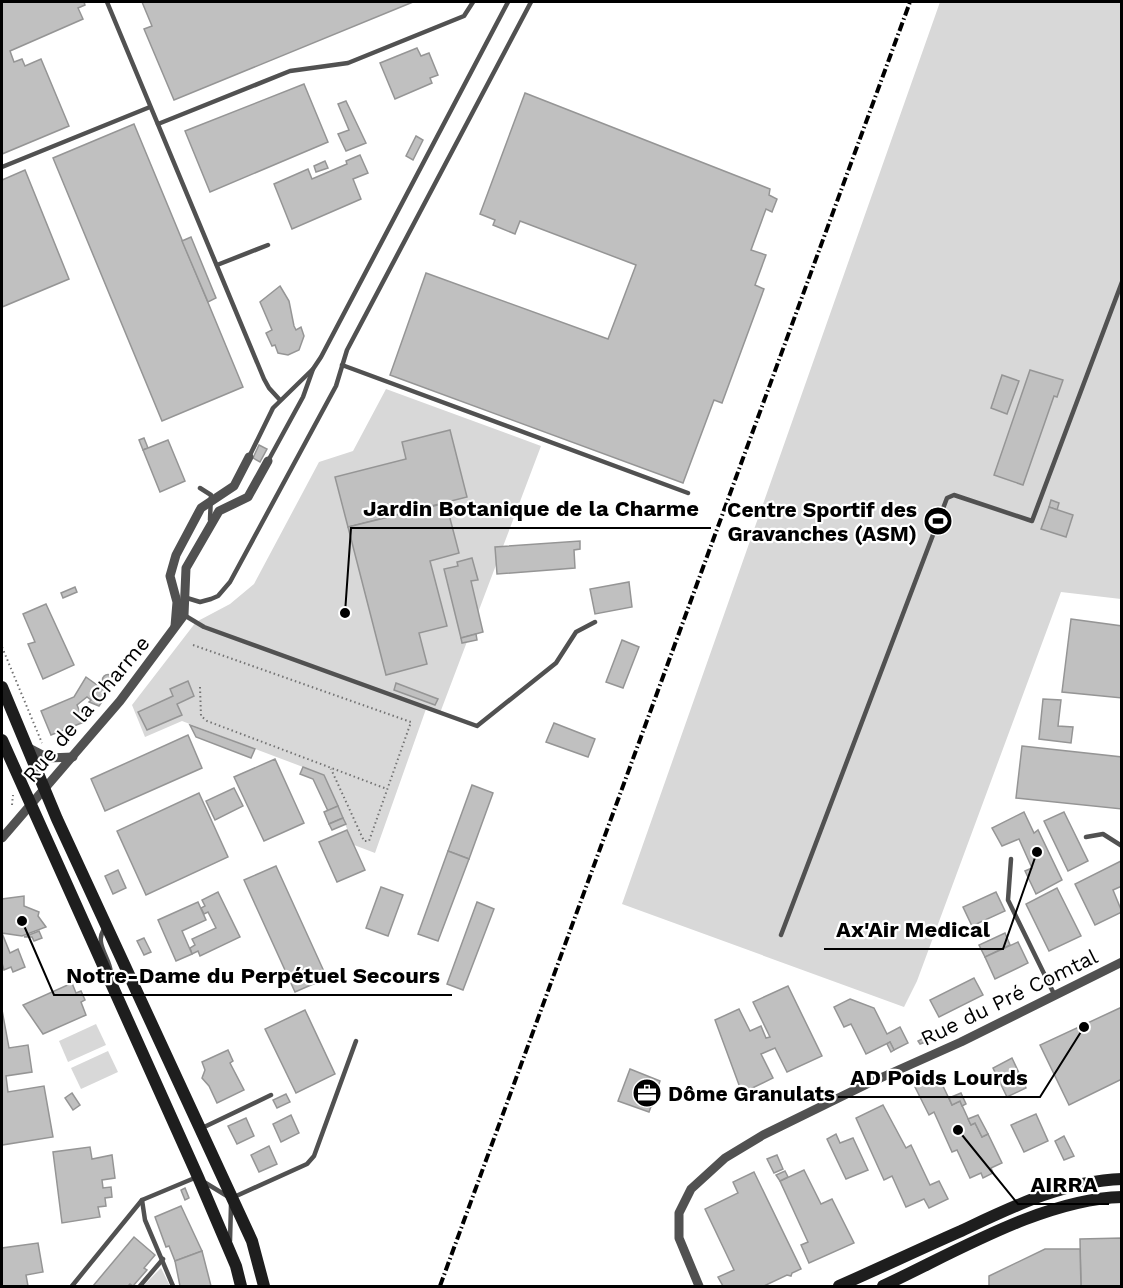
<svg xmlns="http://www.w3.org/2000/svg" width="1123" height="1288" font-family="'Work Sans',sans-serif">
	<rect width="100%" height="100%" fill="#fff"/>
	<g fill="#d8d8d8">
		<polygon points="940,2 1121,2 1121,599 1061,592 917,981 904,1007 622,904"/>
		<polygon points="386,389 541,446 440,713 426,709 375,853 354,845 324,775 182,721 145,737 132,705 196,622 230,604 254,584 319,462 353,451"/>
		<polygon points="96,1024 106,1045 68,1062 59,1041"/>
		<polygon points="108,1051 118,1072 81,1089 71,1068"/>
		<polygon points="161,1268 170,1286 143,1286"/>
	</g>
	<g fill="#c0c0c0" stroke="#959595" stroke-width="1.5">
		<polygon points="2,2 84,2 85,5 78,8 83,19 10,51 14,62 22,59 25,66 41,59 69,126 2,154"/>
		<polygon points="142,2 413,2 174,100 144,29 152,26"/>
		<polygon points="417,48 421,56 429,53 438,75 430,78 432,83 395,99 380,63"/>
		<polygon points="304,84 328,142 210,192 185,131"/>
		<polygon points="525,93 770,189 769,195 777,199 772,212 766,209 751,250 766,255 755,285 764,289 722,403 714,400 683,483 390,375 426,273 608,339 636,265 520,221 515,234 493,225 495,220 480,214"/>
		<polygon points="346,101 366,143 346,151 338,134 349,130 338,104"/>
		<polygon points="134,124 243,387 162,421 53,158"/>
		<polygon points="416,136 423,140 413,160 406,156"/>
		<polygon points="360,155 368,173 353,179 361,199 292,229 274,184 308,169 312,179 347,164 346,161"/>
		<polygon points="325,161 328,168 316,172 314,166"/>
		<polygon points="25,170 69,279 2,307 2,180"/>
		<polygon points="191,237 216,298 208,302 182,241"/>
		<polygon points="280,286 289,301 294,326 296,330 301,327 304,336 299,350 288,355 278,353 275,345 272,346 266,333 272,330 260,302"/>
		<polygon points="1030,370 1063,380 1057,397 1054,396 1023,485 994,475"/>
		<polygon points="1002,375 1019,381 1007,414 991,408"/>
		<polygon points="450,430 467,497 348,527 335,477 406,459 402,442"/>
		<polygon points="144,438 148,448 143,450 139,440"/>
		<polygon points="168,440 185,481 160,492 143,450"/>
		<polygon points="259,445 267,449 260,462 253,458"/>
		<polygon points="1051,500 1059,503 1057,510 1049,507"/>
		<polygon points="446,503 459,553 430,561 447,626 419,633 427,664 386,675 348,527"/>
		<polygon points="1049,507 1073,515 1066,537 1041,529"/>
		<polygon points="580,541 580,549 574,550 575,568 497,574 495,547"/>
		<polygon points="472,558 478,580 471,581 483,632 461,638 444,569 458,566 457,562"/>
		<polygon points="629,582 632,607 595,614 590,589"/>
		<polygon points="75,587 77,592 63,598 61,593"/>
		<polygon points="46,604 74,665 43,679 28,644 35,642 23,614"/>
		<polygon points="1071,619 1122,626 1122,698 1062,692"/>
		<polygon points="476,634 477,640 462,643 461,638"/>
		<polygon points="622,640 639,647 623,688 606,682"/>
		<circle cx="108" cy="680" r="5.5"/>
		<polygon points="86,677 108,693 99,706 89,702 91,700 87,697 77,705 84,722 51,735 41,711 74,697"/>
		<polygon points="188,681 194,696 177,704 182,715 147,730 138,712 173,696 170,689"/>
		<polygon points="396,683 438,699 435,705 394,690"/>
		<polygon points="1043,699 1061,700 1058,726 1073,727 1071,743 1039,739"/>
		<polygon points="554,723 595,739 588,757 546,742"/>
		<polygon points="190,725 255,749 251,758 196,737"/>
		<polygon points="188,735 202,768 105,811 91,779"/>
		<polygon points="1022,746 1122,757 1122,809 1016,798"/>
		<polygon points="275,759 304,823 264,841 234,777"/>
		<polygon points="303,767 324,775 338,806 328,811 313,779 300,774"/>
		<polygon points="472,785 493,793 469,859 448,851"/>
		<polygon points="234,788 243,806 215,820 206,801"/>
		<polygon points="199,793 228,857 146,895 117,831"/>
		<polygon points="338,806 343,818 329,824 324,812"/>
		<polygon points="1024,812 1034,833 1038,830 1062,880 1036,894 1025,871 1032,868 1019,839 1002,846 992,828"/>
		<polygon points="1064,812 1088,861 1068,871 1044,821"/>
		<polygon points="343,818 346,824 332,830 329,824"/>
		<polygon points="347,830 365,870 337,882 319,842"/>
		<polygon points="448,851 469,859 438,941 418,934"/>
		<polygon points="1121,861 1122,886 1113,890 1122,912 1095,925 1075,884"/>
		<polygon points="276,866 327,978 295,992 244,880"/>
		<polygon points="118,870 126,888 113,894 105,876"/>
		<polygon points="381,887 403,895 388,936 366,928"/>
		<polygon points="1057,888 1081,936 1049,951 1026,904"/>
		<polygon points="218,892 240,937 200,956 198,951 192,954 190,948 195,945 192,939 216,928 208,912 204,914 201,908 205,906 202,900"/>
		<polygon points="996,892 1005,911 972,926 963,907"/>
		<polygon points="24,896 24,906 39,912 38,916 46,927 22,936 2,933 2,899"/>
		<polygon points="198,902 206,920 182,931 192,954 176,961 158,920"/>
		<polygon points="477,902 494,909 463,990 447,984"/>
		<polygon points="2,903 2,933 10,953 18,949 25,967 13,972 11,967 4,970 2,963"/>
		<polygon points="39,931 42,938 34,941 32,937 24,937"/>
		<polygon points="1005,933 1010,945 985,957 979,945"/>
		<polygon points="144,938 151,952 144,955 137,941"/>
		<polygon points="1018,942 1028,963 995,979 985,957"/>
		<polygon points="974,978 983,995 939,1017 930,1000"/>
		<polygon points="72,983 76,993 81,991 85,1000 81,1002 86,1015 43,1034 23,1005"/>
		<polygon points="788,986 822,1056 787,1072 775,1048 761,1054 773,1078 742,1093 715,1020 739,1009 750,1031 761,1026 766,1038 770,1037 753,1002"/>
		<polygon points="850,999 874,1008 887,1034 900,1027 908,1043 894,1050 890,1042 866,1054 851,1024 844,1027 834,1007"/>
		<polygon points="1122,1007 1122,1079 1069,1105 1040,1045"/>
		<polygon points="2,1010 9,1048 28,1045 32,1072 6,1076 8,1092 44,1086 53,1137 2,1145"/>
		<polygon points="305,1010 335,1074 296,1093 265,1029"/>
		<polygon points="926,1037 928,1041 920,1044 918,1041"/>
		<polygon points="890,1042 894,1050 891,1052 887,1044"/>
		<polygon points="228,1050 233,1061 230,1063 244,1090 217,1103 209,1086 202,1078 205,1070 202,1062"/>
		<polygon points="1012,1058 1026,1088 1007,1097 993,1068"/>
		<polygon points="630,1069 660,1081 649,1112 618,1101"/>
		<polygon points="935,1076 940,1080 936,1082 938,1086 942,1084 952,1105 960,1101 971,1125 975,1123 982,1137 988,1134 1002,1163 991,1168 993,1173 983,1178 981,1173 970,1178 957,1150 952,1152 934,1112 929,1115 915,1087"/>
		<polygon points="72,1093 80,1105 73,1110 65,1098"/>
		<polygon points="961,1093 966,1104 962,1106 960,1101 952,1105 949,1098"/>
		<polygon points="286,1094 290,1102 277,1108 273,1100"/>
		<polygon points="883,1105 906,1148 911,1145 930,1185 939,1181 948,1199 929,1208 924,1199 906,1207 892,1176 884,1180 856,1118"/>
		<polygon points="1036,1114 1048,1141 1024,1152 1011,1125"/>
		<polygon points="291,1115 299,1133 281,1142 273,1124"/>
		<polygon points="978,1115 988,1134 982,1137 975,1123 971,1125 968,1119"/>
		<polygon points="246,1118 254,1136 237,1144 228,1126"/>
		<polygon points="836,1134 840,1143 853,1138 868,1170 846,1179 827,1139"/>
		<polygon points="1064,1136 1074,1156 1064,1160 1055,1141"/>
		<polygon points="269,1146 277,1164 259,1172 251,1155"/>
		<polygon points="90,1147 92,1159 112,1155 115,1178 102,1180 103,1188 111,1187 112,1197 105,1198 106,1206 98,1207 100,1217 62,1223 53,1152"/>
		<polygon points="777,1155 783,1169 774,1173 767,1159"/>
		<polygon points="804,1170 821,1204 832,1199 854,1243 809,1263 801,1245 808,1242 780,1181"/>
		<polygon points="785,1171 788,1177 780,1181 776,1175"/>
		<polygon points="754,1172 801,1269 792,1273 791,1276 787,1275 764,1286 723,1286 718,1277 734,1270 705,1209 738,1193 733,1182"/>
		<polygon points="185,1188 189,1198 185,1200 181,1190"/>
		<polygon points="181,1206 202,1251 175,1261 169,1246 166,1247 155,1217"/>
		<polygon points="134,1237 155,1255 144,1268 147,1270 133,1286 130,1284 128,1286 93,1286"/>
		<polygon points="1122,1238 1122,1286 1081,1286 1080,1239"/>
		<polygon points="38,1243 43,1272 26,1275 28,1286 2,1286 2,1248"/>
		<polygon points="1045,1249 1080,1249 1081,1286 989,1286 989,1276"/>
		<polygon points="202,1251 211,1286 180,1286 175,1261"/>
	</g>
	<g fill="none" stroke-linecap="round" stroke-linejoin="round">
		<g stroke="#737373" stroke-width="2" stroke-dasharray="1.5 3" stroke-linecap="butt">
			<polyline points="193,645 411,722 369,841 364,841 331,769"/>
			<polyline points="2,647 42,743"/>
			<polyline points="200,687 201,716 207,721 387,789"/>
			<polyline points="12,805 13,795"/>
		</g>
		<g stroke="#515151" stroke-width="4.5">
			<polyline points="107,2 264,379 269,388 280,400"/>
			<polyline points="158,124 290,71 348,63 464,16 473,2"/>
			<polyline points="2,167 150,107"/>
			<polyline points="217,265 268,245"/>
			<polyline points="342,365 688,493"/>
			<polyline points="249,457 273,408 313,369 321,357 508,2"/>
			<polyline points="268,461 303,397 313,369"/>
			<polyline points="200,488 211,495 210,520"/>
			<polyline points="187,598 200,602 211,599 218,596 230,582 336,386 347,350 531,2"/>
			<polyline points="184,615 204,627 477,726 556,663 576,632 595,622"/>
			<polyline points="1086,837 1103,834 1122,846"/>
			<polyline points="1011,859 1008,900 1055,996"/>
			<path d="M105 928C93 943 110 957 111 973"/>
			<polyline points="781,935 947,498 954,495 1032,521 1122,282"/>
			<polyline points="200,1129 271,1095"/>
			<polyline points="204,1182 227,1196"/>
			<polyline points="234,1197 307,1164 314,1156 356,1041"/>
			<polyline points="142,1200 145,1220 173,1286"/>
			<polyline points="230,1241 231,1205"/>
			<polyline points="72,1286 142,1200 197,1177"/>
			<polyline points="140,1286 163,1259"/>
		</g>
		<g stroke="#515151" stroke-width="9">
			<polyline points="175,626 177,602 170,576 176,555 201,508 234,486 249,457"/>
			<polyline points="27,747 48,758 73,757"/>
			<polyline points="2,838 120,701 184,615 186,568 219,511 248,497 268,461"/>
			<polyline points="699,1286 679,1238 679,1213 691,1189 725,1158 763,1135 867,1084 961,1042 1122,962"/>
		</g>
		<g stroke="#1e1e1e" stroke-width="12">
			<polyline points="2,687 57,819 252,1241 264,1286"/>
			<polyline points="2,740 198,1177 236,1266 241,1286"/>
			<path d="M839 1286C880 1268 920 1249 961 1231 1012 1207 1064 1181 1122 1179"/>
			<path d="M883 1286C954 1253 1043 1199 1122 1197"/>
		</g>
		<polyline stroke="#000" stroke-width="4" stroke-dasharray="9 3 1.5 3" stroke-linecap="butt" points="440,1286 910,2"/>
	</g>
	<defs>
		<g id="stadium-disc" transform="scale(1.5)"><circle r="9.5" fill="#000" stroke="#fff"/><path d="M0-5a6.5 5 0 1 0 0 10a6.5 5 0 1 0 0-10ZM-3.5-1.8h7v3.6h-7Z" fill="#fff"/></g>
		<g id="office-disc" transform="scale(1.5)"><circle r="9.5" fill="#000" stroke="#fff"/><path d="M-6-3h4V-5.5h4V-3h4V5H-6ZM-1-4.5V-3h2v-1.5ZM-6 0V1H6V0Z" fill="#fff"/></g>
	</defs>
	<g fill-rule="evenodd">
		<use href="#stadium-disc" x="938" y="521"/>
		<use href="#office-disc" x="647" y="1093"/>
	</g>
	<g text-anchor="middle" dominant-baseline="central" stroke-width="4.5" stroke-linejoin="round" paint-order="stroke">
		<g font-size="21" font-weight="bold" fill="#000" stroke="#fff" text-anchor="end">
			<text x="917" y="509">Centre Sportif des<tspan x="917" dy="24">Gravanches (ASM)</tspan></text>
			<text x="668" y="1093" text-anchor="start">Dôme Granulats</text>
		</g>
		<g font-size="21" fill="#000" stroke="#fff">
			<text transform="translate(86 709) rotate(-50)">Rue de la Charme</text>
			<text transform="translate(1009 997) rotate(-26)">Rue du Pré Comtal</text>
		</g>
	</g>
	<path fill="none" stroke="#000" stroke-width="2" d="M345 613L351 528H711M1037 852L1003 949H824M22 921L54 995H452M1084 1027L1040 1097H838M958 1130L1018 1204H1109"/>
	<g fill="#000" stroke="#fff" stroke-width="2">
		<circle cx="345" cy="613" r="6"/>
		<circle cx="1037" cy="852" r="6"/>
		<circle cx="22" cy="921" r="6"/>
		<circle cx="1084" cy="1027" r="6"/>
		<circle cx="958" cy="1130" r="6"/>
	</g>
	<g font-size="22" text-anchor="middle" font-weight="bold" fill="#000" stroke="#fff" stroke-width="4.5" stroke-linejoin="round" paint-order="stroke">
		<text x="531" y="516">Jardin Botanique de la Charme</text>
		<text x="913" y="937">Ax'Air Medical</text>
		<text x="253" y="983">Notre-Dame du Perpétuel Secours</text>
		<text x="939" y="1085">AD Poids Lourds</text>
		<text x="1064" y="1192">AIRRA</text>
	</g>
	<rect width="1123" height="1288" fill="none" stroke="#000000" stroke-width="6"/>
</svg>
